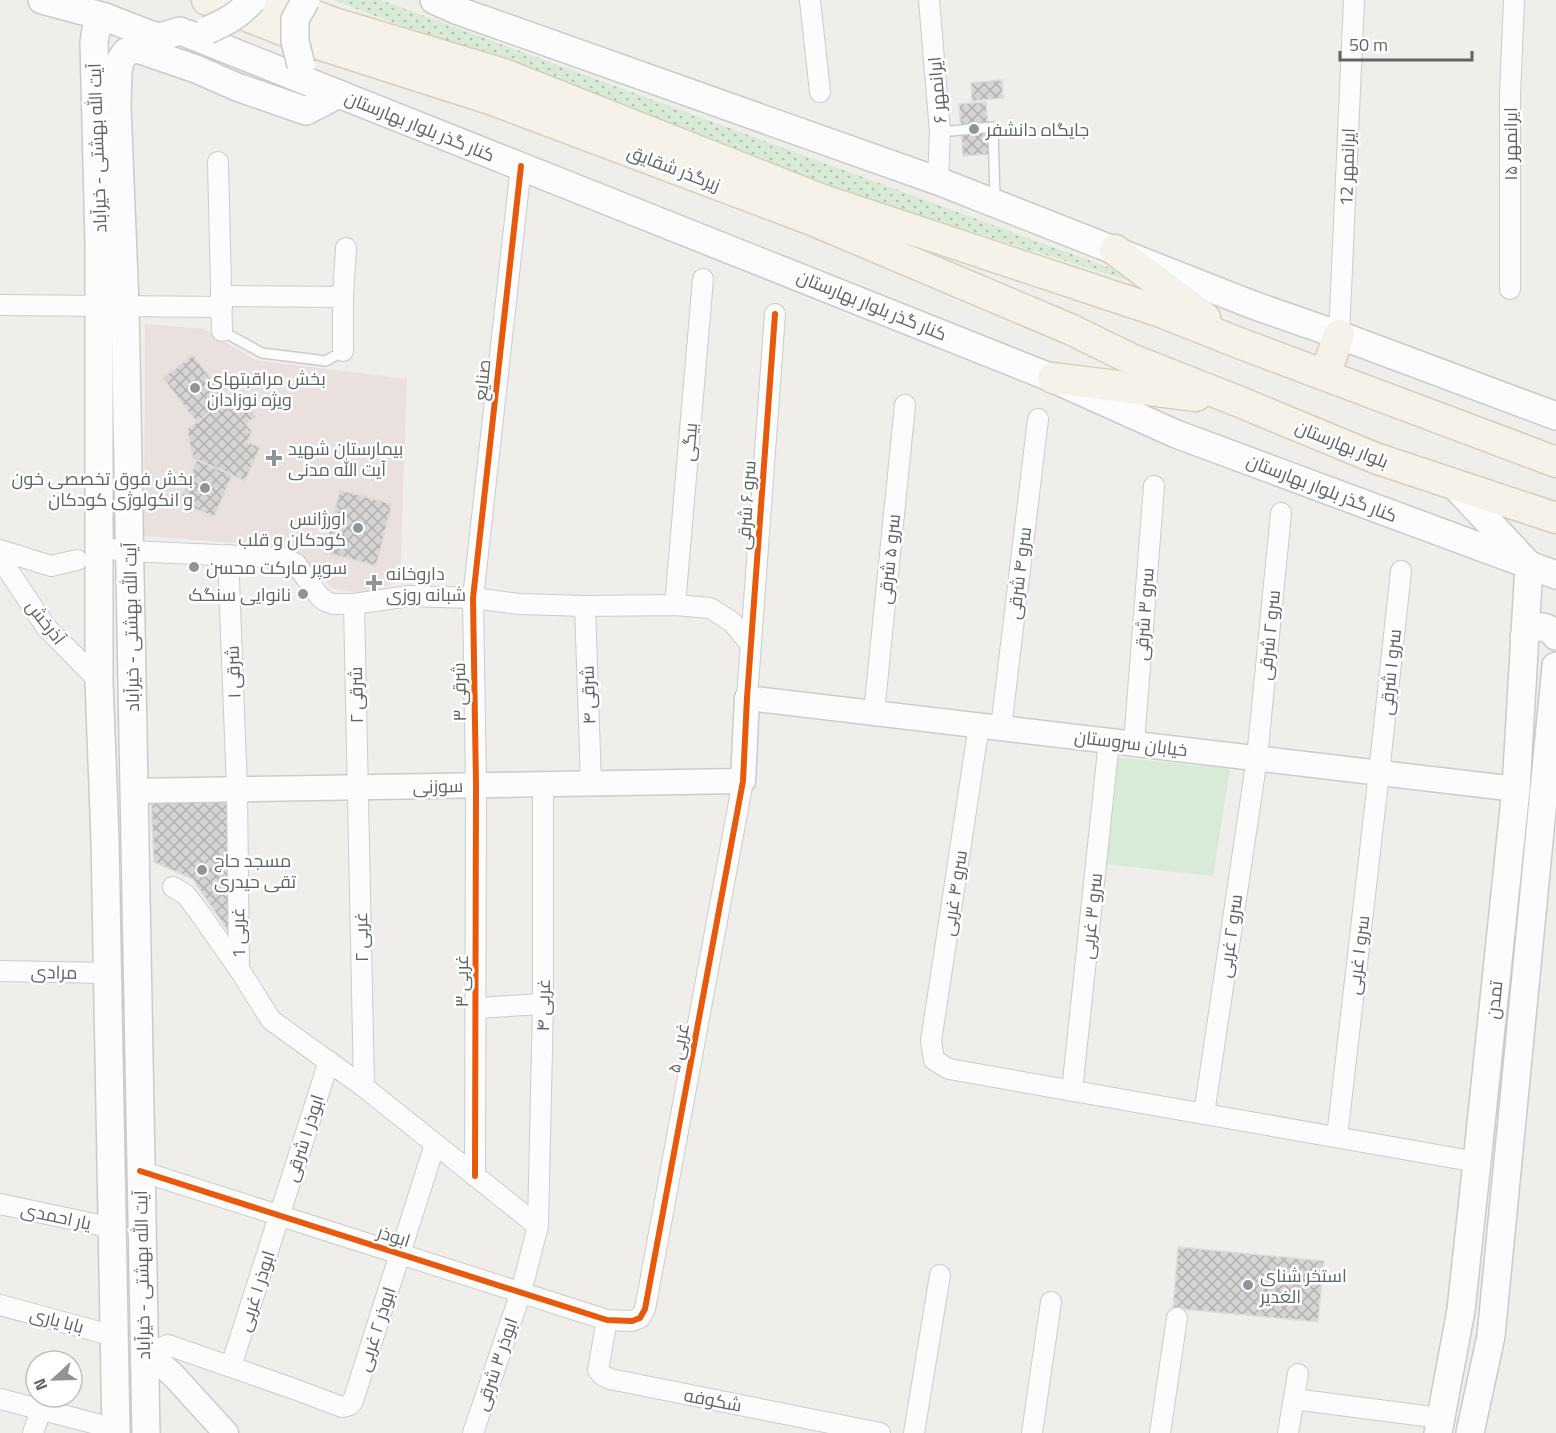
<svg xmlns="http://www.w3.org/2000/svg" width="1556" height="1433" font-family="'Titillium Web',Cairo,sans-serif">
	<defs>
		<pattern id="grass-dots" width="8" height="8" patternUnits="userSpaceOnUse" patternTransform="scale(1.5)"><rect width="8" height="8" fill="#d8ebd6"/><path d="M2 2h.1M6 6h.1" fill="none" stroke="#b2c2b1" stroke-width="1.8" stroke-linecap="round"/></pattern>
		<pattern id="building-cross-hatch" width="8" height="8" patternUnits="userSpaceOnUse" patternTransform="scale(1.5)"><rect width="8" height="8" fill="#d6d5d3"/><path d="M0 0l8 8M0 8l8-8" fill="none" stroke="#b1b0af"/></pattern>
	</defs>
	<rect width="100%" height="100%" fill="#efeeea"/>
	<polygon fill="#eae0de" points="145,324 204,329 255,360 407,379 400,582 362,593 333,589 299,556 295,547 144,536"/>
	<polygon fill="url(#grass-dots)" points="333,0 381,0 1148,282 1146,286 909,212 812,179"/>
	<polygon fill="#d8ebd6" points="1115,757 1230,769 1213,876 1104,864"/>
	<g fill="url(#building-cross-hatch)" stroke="#deddd9" stroke-width="1.5">
		<polygon points="1002,80 1003,98 972,101 971,83"/>
		<polygon points="986,102 990,154 963,156 959,104"/>
		<polygon points="193,355 226,399 197,423 163,378"/>
		<polygon points="236,391 256,416 246,424 252,431 247,442 260,447 245,481 193,458 187,430"/>
		<polygon points="197,460 232,475 214,517 179,502"/>
		<polygon points="340,490 392,504 376,566 324,552"/>
		<polygon points="151,799 230,802 230,934 193,879 154,862"/>
		<polygon points="1178,1247 1324,1261 1318,1322 1173,1308"/>
	</g>
	<g fill="none" stroke-linecap="round" stroke-linejoin="round">
		<g stroke="#cbcccc" stroke-width="12">
			<g id="service">
				<polyline points="940,132 993,127 995,200"/>
				<polyline points="222,331 262,353 326,361 343,351"/>
			</g>
		</g>
		<g stroke="#cbcccc" stroke-width="22">
			<g id="minor">
				<polyline points="810,0 820,92"/>
				<polyline points="929,0 940,132 938,181"/>
				<polyline points="218,162 222,331"/>
				<polyline points="1510,289 1510,95 1514,0"/>
				<polyline points="222,296 343,297"/>
				<polyline points="0,305 222,307"/>
				<polyline points="1339,335 1354,0"/>
				<polyline points="343,351 343,297 346,248"/>
				<polyline points="99,548 129,551 285,558 296,564 319,596 325,601 333,604 354,604 409,596 473,598 519,604 585,606 675,605 710,608 732,622 751,645"/>
				<polyline points="0,550 51,566 77,560"/>
				<polyline points="228,555 237,789 239,969"/>
				<polyline points="0,558 46,627 99,681"/>
				<polyline points="354,604 364,1087"/>
				<polyline points="675,605 703,279"/>
				<polyline points="585,606 591,784"/>
				<polyline points="747,698 775,314"/>
				<polyline points="874,713 905,405"/>
				<polyline points="979,725 931,1041 934,1060 949,1069 1477,1162"/>
				<polyline points="1001,728 1038,419"/>
				<polyline points="1134,743 1154,486"/>
				<polyline points="173,887 186,895 196,908 239,969 271,1020 364,1087 538,1226"/>
				<polyline points="0,971 108,973"/>
				<polyline points="476,1008 543,1004"/>
				<polyline points="1072,1091 1109,741"/>
				<polyline points="1204,1114 1257,758 1281,513"/>
				<polyline points="1337,1137 1379,773 1401,571"/>
				<polyline points="140,1171 607,1320 632,1321 640,1318 645,1309 743,781"/>
				<polyline points="475,1176 476,785 473,598 521,166"/>
				<polyline points="0,1204 113,1228"/>
				<polyline points="0,1305 114,1336"/>
				<polyline points="607,1320 598,1370 602,1375 610,1379 880,1433"/>
				<polyline points="157,1361 161,1348 168,1345 297,1390 342,1407 350,1405 353,1401 435,1144"/>
				<polyline points="231,1366 329,1061"/>
				<polyline points="0,1399 116,1429"/>
				<polyline points="1294,1399 1440,1418"/>
				<polyline points="33,1433 41,1410"/>
				<polyline points="473,1433 521,1292 538,1226 543,1004 543,784"/>
				<polyline points="914,1433 940,1275"/>
				<polyline points="1032,1433 1051,1302"/>
				<polyline points="1160,1433 1177,1318"/>
				<polyline points="1288,1433 1298,1374"/>
			</g>
		</g>
		<g stroke="#cbcccc" stroke-width="27">
			<g id="tertiary">
				<polyline points="134,791 743,781 747,698 1516,789"/>
				<polyline points="143,1348 174,1376 226,1433"/>
			</g>
		</g>
		<g stroke="#cacacb" stroke-width="30">
			<g id="secondary">
				<polyline points="42,0 105,17 151,35 160,37 180,31"/>
				<polyline points="434,0 456,10 938,181 1253,305 1339,335 1556,416"/>
				<polyline points="105,17 96,30 94,42 99,243 99,681 105,839 116,1433"/>
				<polyline points="188,34 1047,376 1176,434 1556,575"/>
				<path d="M1524 637C1533 625 1546 623 1556 636"/>
				<polyline points="146,1433 125,305 117,106 118,72 120,61 126,52 138,49 161,57 196,69 237,87 306,111 339,94"/>
				<polyline points="1438,1433 1461,1310 1477,1162 1516,789 1529,565 1454,485"/>
				<polyline points="1470,1433 1491,1336 1556,666"/>
			</g>
		</g>
		<g stroke="#d7ceb8" stroke-width="33">
			<g id="primary">
				<polyline points="207,0 315,43 493,100 812,220 1072,330 1131,359 1240,402 1375,458 1556,518"/>
				<polyline points="274,0 331,22 501,73 820,199 1161,312 1239,343 1556,462"/>
				<polyline points="1115,250 1205,318"/>
				<polyline points="1325,375 1339,335"/>
				<polyline points="1053,378 1196,396"/>
			</g>
		</g>
		<use href="#service" stroke="#fdfcfc" stroke-width="9"/>
		<use href="#minor" stroke="#fdfcfc" stroke-width="20"/>
		<use href="#tertiary" stroke="#fdfcfc" stroke-width="24"/>
		<use href="#secondary" stroke="#fdfcfc" stroke-width="27"/>
		<use href="#primary" stroke="#f4f2e9" stroke-width="30"/>
		<g stroke="#cacacb" stroke-width="30" stroke-linecap="butt">
			<g id="secondary-bridge">
				<path d="M208 30C226 22 238 16 252 0"/>
				<polyline points="301,65 295,41 295,19 306,0"/>
			</g>
		</g>
		<use href="#secondary-bridge" stroke="#fdfcfc" stroke-width="27"/>
		<g stroke="#fff" stroke-width="10">
			<g id="cycleway">
				<polyline points="140,1171 607,1320 632,1321 640,1318 645,1309 743,781 747,698 775,314"/>
				<polyline points="475,1176 476,785 473,598 521,166"/>
			</g>
		</g>
		<use href="#cycleway" stroke="#e8590c" stroke-width="6"/>
	</g>
	<g fill="#919496" stroke="#fff" stroke-width="2">
		<circle cx="974" cy="129" r="6"/>
		<circle cx="195" cy="388" r="6"/>
		<path d="M271 449h6v6h6v6h-6v6h-6v-6h-6v-6h6z"/>
		<circle cx="205" cy="488" r="6"/>
		<circle cx="358" cy="528" r="6"/>
		<circle cx="194" cy="567" r="6"/>
		<path d="M371 574h6v6h6v6h-6v6h-6v-6h-6v-6h6z"/>
		<circle cx="303" cy="594" r="6"/>
		<circle cx="202" cy="870" r="6"/>
		<circle cx="1248" cy="1285" r="6"/>
	</g>
	<g text-anchor="middle" dominant-baseline="central" stroke-width="5" stroke-linejoin="round" paint-order="stroke">
		<g font-size="18" fill="#5f6368" stroke="#fff">
			<text transform="translate(937 90) rotate(-95)">ایرانمهر ۶</text>
			<text transform="translate(420 126) rotate(22)">کنار گذر بلوار بهارستان</text>
			<text transform="translate(1510 144) rotate(-90)">ایرانمهر ۱۵</text>
			<text transform="translate(97 148) rotate(-92)">آیت الله بهشتی - خیرآباد</text>
			<text transform="translate(1347 167) rotate(-88)">ایرانمهر 12</text>
			<text transform="translate(674 168) rotate(21)">زیرگذر شقایق</text>
			<text transform="translate(872 305) rotate(22)">کنار گذر بلوار بهارستان</text>
			<text transform="translate(482 380) rotate(-84)">صنایع</text>
			<text transform="translate(689 442) rotate(-85)">بیگی</text>
			<text transform="translate(1342 444) rotate(22)">بلوار بهارستان</text>
			<text transform="translate(1322 488) rotate(21)">کنار گذر بلوار بهارستان</text>
			<text transform="translate(746 505) rotate(-86)">سرو ۶ شرقی</text>
			<text transform="translate(889 559) rotate(-84)">سرو ۵ شرقی</text>
			<text transform="translate(1019 573) rotate(-83)">سرو ۴ شرقی</text>
			<text transform="translate(1144 614) rotate(-86)">سرو ۳ شرقی</text>
			<text transform="translate(46 622) rotate(52)">آذرخش</text>
			<text transform="translate(131 627) rotate(-91)">آیت الله بهشتی - خیرآباد</text>
			<text transform="translate(1269 635) rotate(-84)">سرو ۲ شرقی</text>
			<text transform="translate(233 672) rotate(-92)">شرقی ۱</text>
			<text transform="translate(1390 672) rotate(-84)">سرو ۱ شرقی</text>
			<text transform="translate(459 692) rotate(-91)">شرقی ۳</text>
			<text transform="translate(356 695) rotate(-91)">شرقی ۲</text>
			<text transform="translate(588 695) rotate(-92)">شرقی ۴</text>
			<text transform="translate(1131 743) rotate(7)">خیابان سروستان</text>
			<text transform="translate(438 786) rotate(-1)">سوزنی</text>
			<text transform="translate(954 893) rotate(-81)">سرو ۴ غربی</text>
			<text transform="translate(1091 916) rotate(-84)">سرو ۳ غربی</text>
			<text transform="translate(238 933) rotate(-91)">غربی 1</text>
			<text transform="translate(1230 936) rotate(-82)">سرو ۲ غربی</text>
			<text transform="translate(361 937) rotate(-91)">غربی ۲</text>
			<text transform="translate(1358 955) rotate(-83)">سرو ۱ غربی</text>
			<text transform="translate(54 972) rotate(1)">مرادی</text>
			<text transform="translate(461 981) rotate(-90)">غربی ۳</text>
			<text transform="translate(1494 1000) rotate(-84)">تمدن</text>
			<text transform="translate(543 1005) rotate(-89)">غربی ۴</text>
			<text transform="translate(678 1048) rotate(-79)">غربی ۵</text>
			<text transform="translate(304 1138) rotate(-72)">ابوذر ۱ شرقی</text>
			<text transform="translate(56 1216) rotate(12)">یار احمدی</text>
			<text transform="translate(394 1236) rotate(18)">ابوذر</text>
			<text transform="translate(142 1275) rotate(-91)">آیت الله بهشتی - خیرآباد</text>
			<text transform="translate(256 1291) rotate(-72)">ابوذر ۱ غربی</text>
			<text transform="translate(57 1320) rotate(15)">بابا یاری</text>
			<text transform="translate(376 1329) rotate(-72)">ابوذر ۲ غربی</text>
			<text transform="translate(496 1364) rotate(-71)">ابوذر ۳ شرقی</text>
			<text transform="translate(713 1400) rotate(11)">شکوفه</text>
		</g>
		<g font-size="18" fill="#5f6368" stroke="#fff" text-anchor="start">
			<text x="986" y="129">جایگاه دانشفر</text>
			<text x="207" y="378">بخش مراقبتهای<tspan x="207" dy="21">ویژه نوزادان</tspan></text>
			<text x="288" y="448">بیمارستان شهید<tspan x="288" dy="21">آیت الله مدنی</tspan></text>
			<text x="193" y="478" text-anchor="end">بخش فوق تخصصی خون<tspan x="193" dy="21">و انکولوژی کودکان</tspan></text>
			<text x="346" y="518" text-anchor="end">اورژانس<tspan x="346" dy="21">کودکان و قلب</tspan></text>
			<text x="206" y="567">سوپر مارکت محسن</text>
			<text x="386" y="573">داروخانه<tspan x="386" dy="21">شبانه روزی</tspan></text>
			<text x="291" y="594" text-anchor="end">نانوایی سنگک</text>
			<text x="214" y="860">مسجد حاج<tspan x="214" dy="21">تقی حیدری</tspan></text>
			<text x="1260" y="1275">استخر شنای<tspan x="1260" dy="21">الغدیر</tspan></text>
		</g>
	</g>
	<g transform="translate(54 1379) rotate(248)"><circle r="28" fill="#ffffff" stroke="#bfc1c3" stroke-width="1.5"/>
	<path d="M0-4.5L10 22L0 15L-10 22Z" fill="#919496"/>
	<text y="-9" font-size="16" font-weight="bold" text-anchor="middle" fill="#5f6368">N</text>
	</g>
	<path d="M1340 51v9h132v-9" fill="none" stroke="#5f6368" stroke-width="3"/>
	<text x="1349" y="51" font-size="18" fill="#5f6368" stroke="#ffffff" stroke-width="4.5" paint-order="stroke">50 m</text>
</svg>
